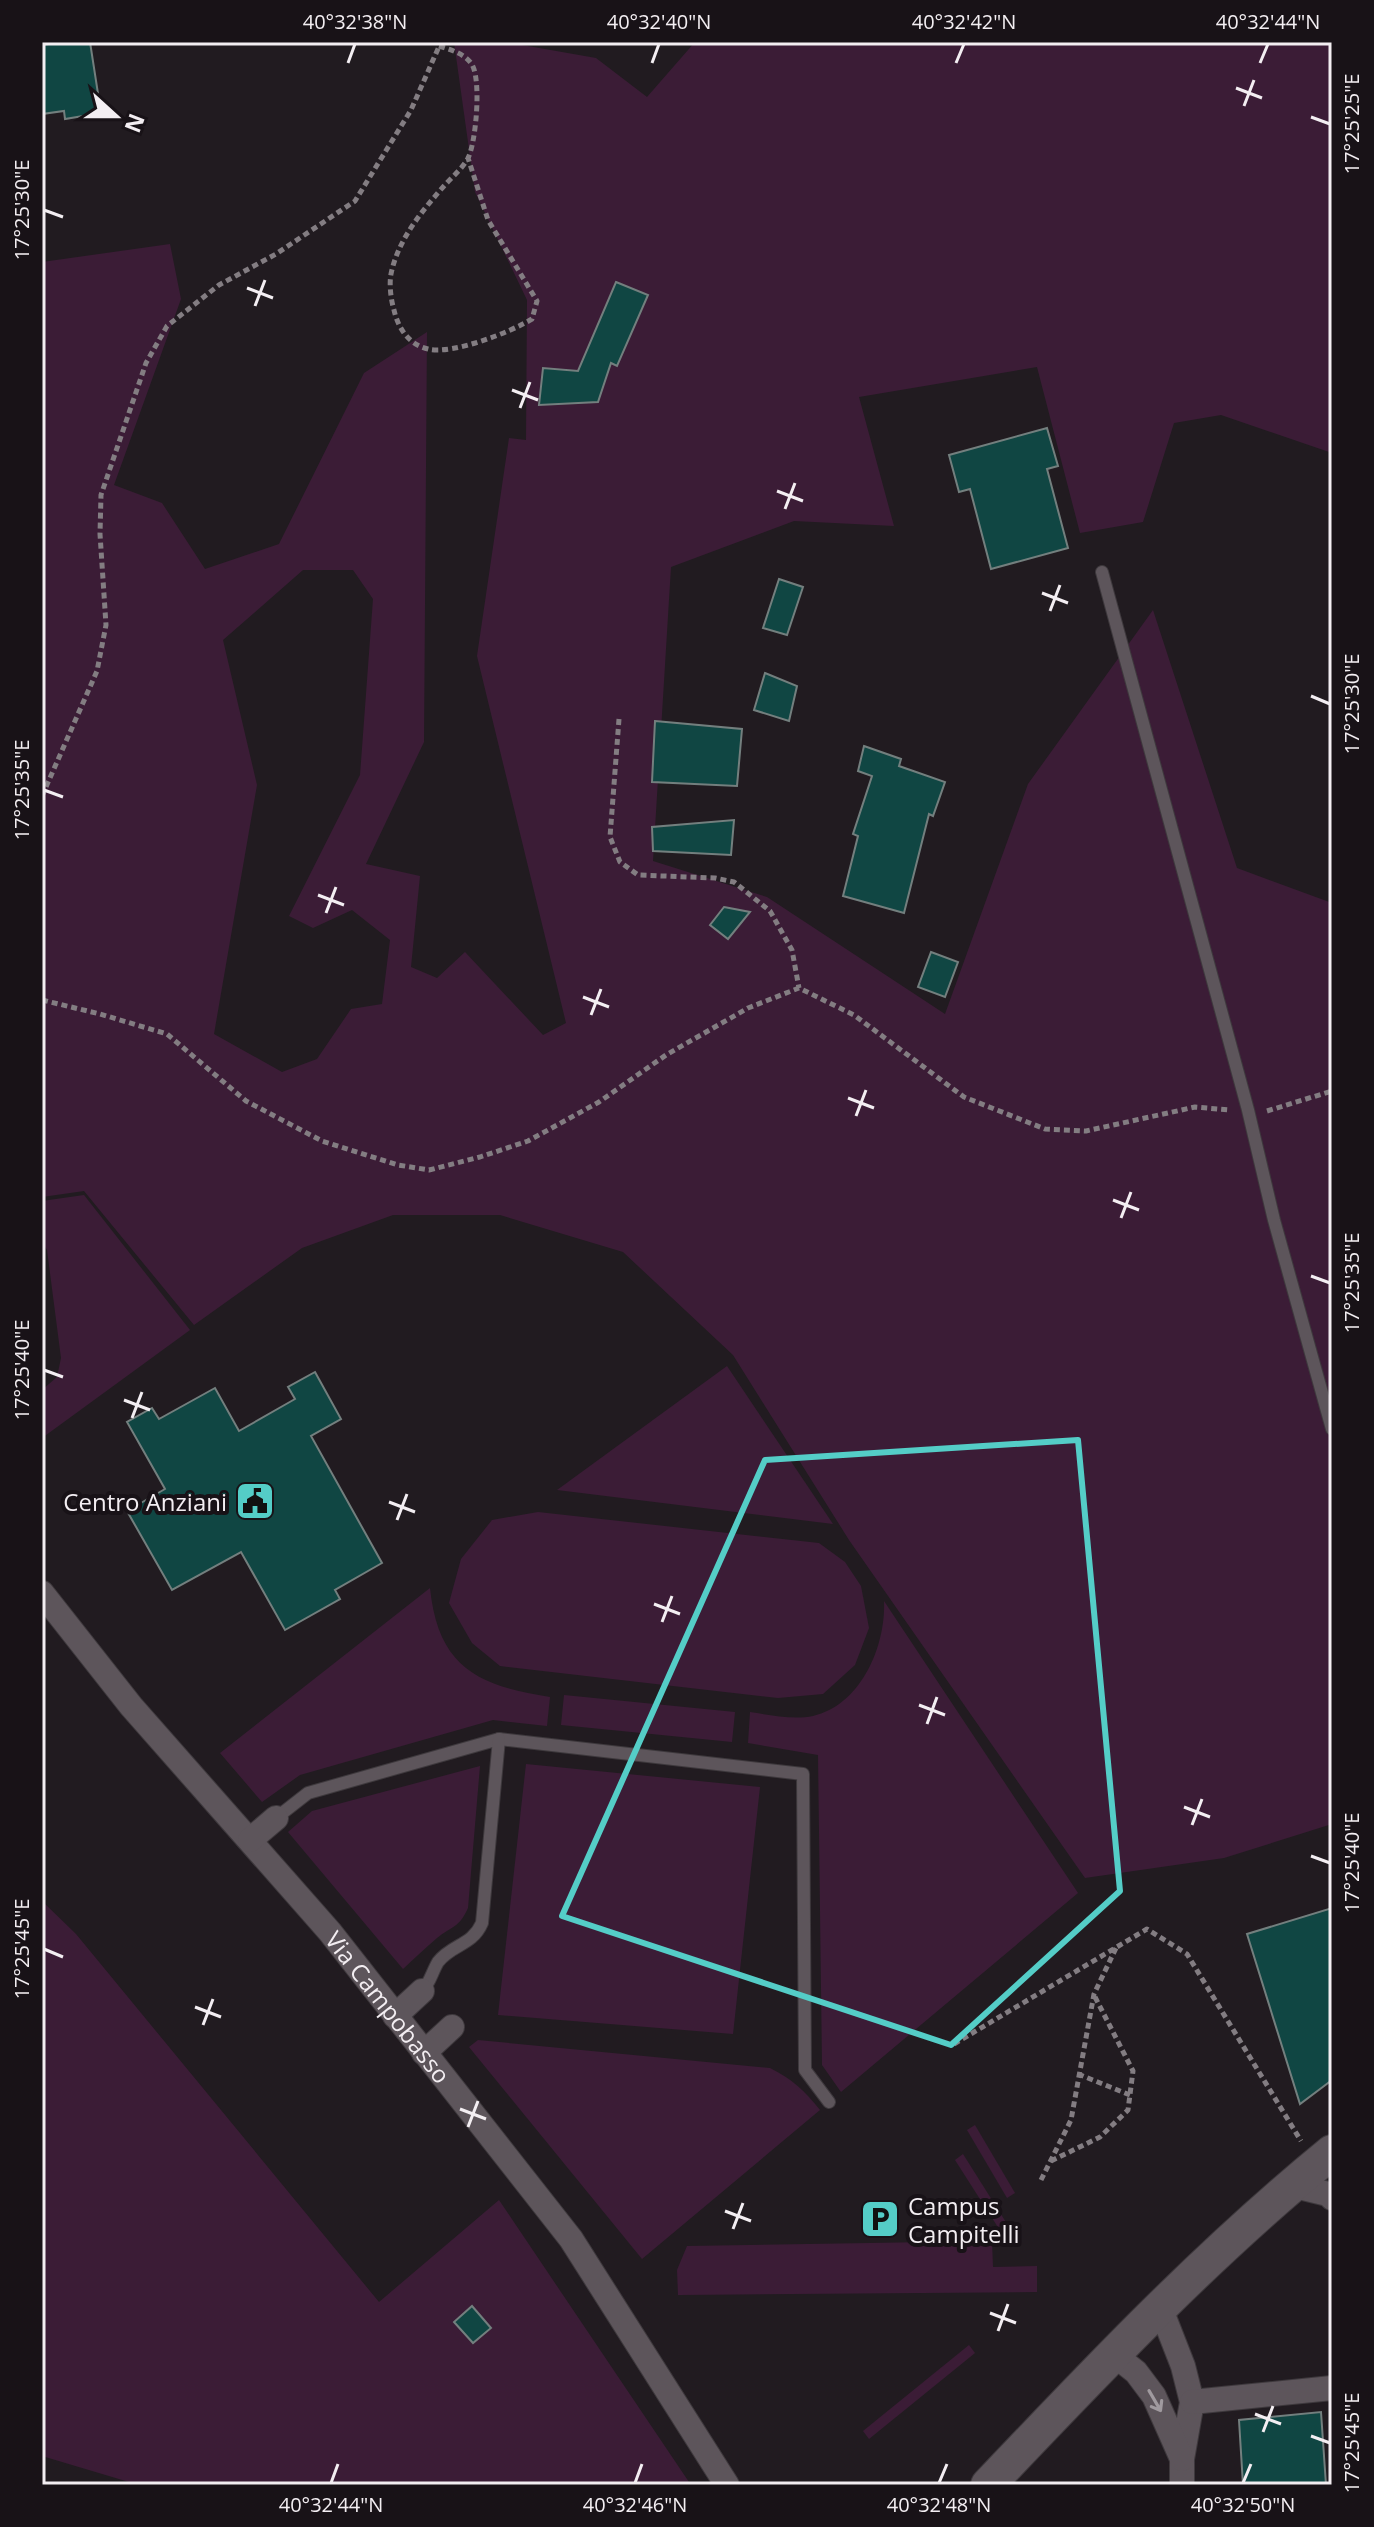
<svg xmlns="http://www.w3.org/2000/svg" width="1374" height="2527" font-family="'Open Sans',sans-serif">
	<rect width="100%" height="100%" fill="#211b20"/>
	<g fill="#3b1c36" fill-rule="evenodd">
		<path d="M454 42H505L596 58 647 97 695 42H1332V453L1221 415 1174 423 1143 522 1080 533 1037 367 859 397 894 526 794 521 671 567 653 861 767 897 945 1014 1028 784 1153 610 1237 868 1332 903V1824L1224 1858 1085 1878 849 1540 733 1355 623 1252 500 1215H393L302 1248 194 1325 84 1191 42 1197V262L170 244 181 299 114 485 162 503 205 569 279 544 364 373 427 332 424 742 366 864 420 876 411 967 437 978 465 952 543 1035 566 1023 477 656 509 438 526 440 527 300 475 192ZM303 570H353L373 599 360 775 289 916 313 928 352 910 390 940 382 1004 351 1009 317 1059 282 1072 214 1034 257 785 223 640Z"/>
		<polygon points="84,1195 190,1330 42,1438 42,1390 57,1377 61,1358 47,1250 42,1242 42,1201"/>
		<polygon points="727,1366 833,1524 557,1490"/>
		<polygon points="538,1512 819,1543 845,1562 861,1586 869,1628 855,1665 823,1694 778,1698 500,1666 472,1643 449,1603 461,1559 492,1520"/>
		<path d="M430 1588C438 1667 478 1686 550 1697L547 1726 493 1720 300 1775 262 1802 220 1753Z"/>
		<path d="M884 1601 1078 1893 841 2092 822 2065 818 1755 748 1743 750 1712C770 1715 793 1720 813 1716 861 1705 886 1646 884 1601Z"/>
		<polygon points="564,1695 735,1712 732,1742 561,1725"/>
		<polygon points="526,1764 760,1787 733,2034 498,2015"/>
		<path d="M480 1766 468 1908C459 1928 452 1926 437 1938 425 1948 414 1959 403 1969L288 1832 312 1811Z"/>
		<polygon points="42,1901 76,1934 379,2302 499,2200 691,2485 139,2485 42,2456"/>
		<path d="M478 2040 770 2068C792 2079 805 2091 820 2110L642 2259 469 2047Z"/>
		<polygon points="975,2125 1015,2193 1007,2198 967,2130"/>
		<polygon points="963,2154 1009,2227 1001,2232 955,2160"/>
		<polygon points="992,2241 993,2267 1037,2266 1037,2292 678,2295 677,2270 687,2246"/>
		<polygon points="969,2345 975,2353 869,2439 863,2431"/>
	</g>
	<g fill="#104643" stroke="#737f7e" stroke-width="2">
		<polygon points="62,42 90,42 101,113 65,119 64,111 42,114 42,45"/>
		<polygon points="616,282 648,295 617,366 611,363 598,402 539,405 543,368 578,371"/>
		<polygon points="1047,428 1058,466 1047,469 1068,548 991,569 970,489 959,492 949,455"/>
		<polygon points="779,579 803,587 787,635 763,628"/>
		<polygon points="765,673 797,686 789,721 754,710"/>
		<polygon points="655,721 742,729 737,786 652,782"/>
		<polygon points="864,746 901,759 899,766 945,782 933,816 929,814 904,913 843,896 858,836 853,834 872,776 858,771"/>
		<polygon points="734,820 731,855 653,851 652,827"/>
		<polygon points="724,907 750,912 728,939 710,925"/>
		<polygon points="931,952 958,962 945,997 918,987"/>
		<polygon points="315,1372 341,1419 311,1436 382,1563 335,1590 340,1599 285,1630 241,1552 172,1590 127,1511 165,1489 127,1422 152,1408 159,1419 215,1388 239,1431 295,1399 288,1387"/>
		<polygon points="1332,1908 1332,2080 1300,2104 1247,1934"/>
		<polygon points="472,2306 491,2328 473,2343 454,2322"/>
		<polygon points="1321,2412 1326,2485 1243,2485 1239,2420"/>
	</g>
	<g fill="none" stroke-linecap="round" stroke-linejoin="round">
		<g stroke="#3e393d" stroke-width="14">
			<g id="service">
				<polyline points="1102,572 1248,1110 1274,1220 1332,1429"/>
				<polyline points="276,1818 308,1793 499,1739 803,1774 805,2070 829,2102"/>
				<path d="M422 1991C430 1983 432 1972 438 1962 452 1944 472 1946 482 1923L499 1739"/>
			</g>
		</g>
		<g stroke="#3e393d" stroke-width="26">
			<g id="minor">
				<path id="s1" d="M42 1593 131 1706 330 1932 571 2239 727 2485"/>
				<polyline points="250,1840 276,1818"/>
				<polyline points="395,2016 422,1991"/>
				<polyline points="424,2053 452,2027"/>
				<polyline points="1291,2185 1328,2194 1332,2198"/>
				<polyline points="1160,2307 1183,2366 1192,2402 1182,2459 1182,2485"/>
				<polyline points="1112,2353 1136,2372 1154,2396 1182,2459"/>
				<polyline points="1192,2402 1332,2388"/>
			</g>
		</g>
		<g stroke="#3e393d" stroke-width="36">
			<path id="secondary" d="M988 2485C1098 2369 1208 2253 1332 2152"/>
		</g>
		<g stroke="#837d82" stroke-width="5" stroke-dasharray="6 4" stroke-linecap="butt">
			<path d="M439 46C451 50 463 53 471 63 482 77 476 143 468 158 463 168 451 178 444 186 421 212 398 240 391 274 389 285 391 300 394 310 398 328 409 345 428 349 452 355 511 332 532 319L537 301 488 220 468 158"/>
			<polyline points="619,719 610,837 620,862 638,875 715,878 734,882 770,911 792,950 799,988"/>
			<polyline points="42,796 97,671 106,625 100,534 101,495 146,363 167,326 219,285 276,254 355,201 411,110 441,42"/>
			<polyline points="42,1000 100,1014 167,1034 246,1101 322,1141 398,1165 429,1170 480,1157 528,1141 599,1102 666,1055 748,1008 799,988 854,1015 964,1097 1045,1129 1086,1131 1195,1107 1230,1110"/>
			<polyline points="1267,1111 1332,1091"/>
			<polyline points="954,2044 1147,1929 1187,1954 1301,2141"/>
			<polyline points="1078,2074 1130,2095"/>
			<polyline points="1051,2161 1100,2137 1128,2110 1133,2071 1094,1995"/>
			<polyline points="1041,2180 1071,2120 1094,1994 1116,1948"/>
		</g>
		<use href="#service" stroke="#5d555b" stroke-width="12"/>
		<use href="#minor" stroke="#5d555b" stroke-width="24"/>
		<use href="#secondary" stroke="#5d555b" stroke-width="34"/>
	</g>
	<defs><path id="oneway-shaft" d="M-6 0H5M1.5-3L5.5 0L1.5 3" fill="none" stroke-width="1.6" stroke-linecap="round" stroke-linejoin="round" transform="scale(2)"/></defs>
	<use stroke="#a09a9f" href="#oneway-shaft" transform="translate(1155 2401) rotate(60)"/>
	<path fill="none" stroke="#54cdc7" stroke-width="6" stroke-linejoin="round" d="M1078 1440 1120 1891 951 2045 562 1916 765 1460Z"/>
	<path fill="none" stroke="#f3eef2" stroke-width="3" d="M348 63 355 44M652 63 659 44M956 63 964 44M1260 63 1268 44M1236 88 1262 98M1244 106 1254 80M1311 117 1330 124M44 210 63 217M247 288 273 298M255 306 265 280M512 390 538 400M520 408 530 382M777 491 803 501M785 509 795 483M1042 593 1068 603M1050 611 1060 585M1311 696 1330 704M44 790 63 797M318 895 344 905M326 913 336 887M583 997 609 1007M591 1015 601 989M848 1098 874 1108M856 1116 866 1090M1113 1200 1139 1210M1121 1218 1131 1192M1311 1276 1330 1283M44 1370 63 1377M124 1400 150 1410M132 1418 142 1392M389 1502 415 1512M397 1520 407 1494M654 1604 680 1614M662 1622 672 1596M919 1705 945 1715M927 1724 937 1697M1184 1807 1210 1817M1192 1825 1202 1799M1311 1856 1330 1863M44 1949 63 1957M195 2007 221 2017M203 2025 213 1999M460 2109 486 2119M468 2127 478 2101M725 2211 751 2221M733 2229 743 2203M990 2313 1016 2323M998 2331 1008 2304M1255 2414 1281 2424M1263 2432 1273 2406M1311 2436 1330 2443M331 2483 338 2464M635 2483 642 2464M939 2483 947 2464M1243 2483 1251 2464"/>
	<defs>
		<g id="civic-square" transform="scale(2)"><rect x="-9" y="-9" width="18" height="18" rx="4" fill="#54cdc7" stroke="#181217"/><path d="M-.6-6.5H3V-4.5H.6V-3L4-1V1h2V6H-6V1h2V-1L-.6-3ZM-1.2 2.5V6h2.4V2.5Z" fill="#111"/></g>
		<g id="parking-square" transform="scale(2)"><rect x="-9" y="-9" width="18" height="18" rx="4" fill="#54cdc7" stroke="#181217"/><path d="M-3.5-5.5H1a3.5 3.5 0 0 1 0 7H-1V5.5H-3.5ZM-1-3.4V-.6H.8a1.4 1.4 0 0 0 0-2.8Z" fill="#111"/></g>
	</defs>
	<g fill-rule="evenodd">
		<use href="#civic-square" x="255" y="1501"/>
		<use href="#parking-square" x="880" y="2219"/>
	</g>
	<g text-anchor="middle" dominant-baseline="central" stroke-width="8" stroke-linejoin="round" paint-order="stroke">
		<g font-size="24" fill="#f3eef2" stroke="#181217" text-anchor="end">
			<text x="227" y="1501">Centro Anziani</text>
			<text x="908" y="2205" text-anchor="start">Campus<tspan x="908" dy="28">Campitelli</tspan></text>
		</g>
		<g font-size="24" fill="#f3eef2" stroke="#181217">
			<text stroke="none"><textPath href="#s1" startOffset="540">Via Campobasso</textPath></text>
		</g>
	</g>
	<rect width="1374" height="2527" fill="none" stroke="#181217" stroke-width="88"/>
	<g transform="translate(116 116) rotate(111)" stroke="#181217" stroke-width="6" paint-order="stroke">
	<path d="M0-6L14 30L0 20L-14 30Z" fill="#f3eef2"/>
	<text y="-12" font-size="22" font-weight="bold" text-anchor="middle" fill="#f3eef2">N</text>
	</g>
	<rect x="44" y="44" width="1286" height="2439" fill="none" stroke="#f3eef2" stroke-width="3"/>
	<g font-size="20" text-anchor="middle" fill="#f3eef2">
		<text x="355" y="29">40°32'38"N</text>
		<text x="659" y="29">40°32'40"N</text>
		<text x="964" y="29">40°32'42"N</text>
		<text x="1268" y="29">40°32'44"N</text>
		<text transform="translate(1352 124) rotate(-90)" y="7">17°25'25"E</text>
		<text transform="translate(22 210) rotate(-90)" y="7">17°25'30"E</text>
		<text transform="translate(1352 704) rotate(-90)" y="7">17°25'30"E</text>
		<text transform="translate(22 790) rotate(-90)" y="7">17°25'35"E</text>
		<text transform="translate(1352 1283) rotate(-90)" y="7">17°25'35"E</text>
		<text transform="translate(22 1370) rotate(-90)" y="7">17°25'40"E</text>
		<text transform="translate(1352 1863) rotate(-90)" y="7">17°25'40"E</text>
		<text transform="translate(22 1949) rotate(-90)" y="7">17°25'45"E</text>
		<text transform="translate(1352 2443) rotate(-90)" y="7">17°25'45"E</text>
		<text x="331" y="2512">40°32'44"N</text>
		<text x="635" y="2512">40°32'46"N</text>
		<text x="939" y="2512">40°32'48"N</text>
		<text x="1243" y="2512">40°32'50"N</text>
	</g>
</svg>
